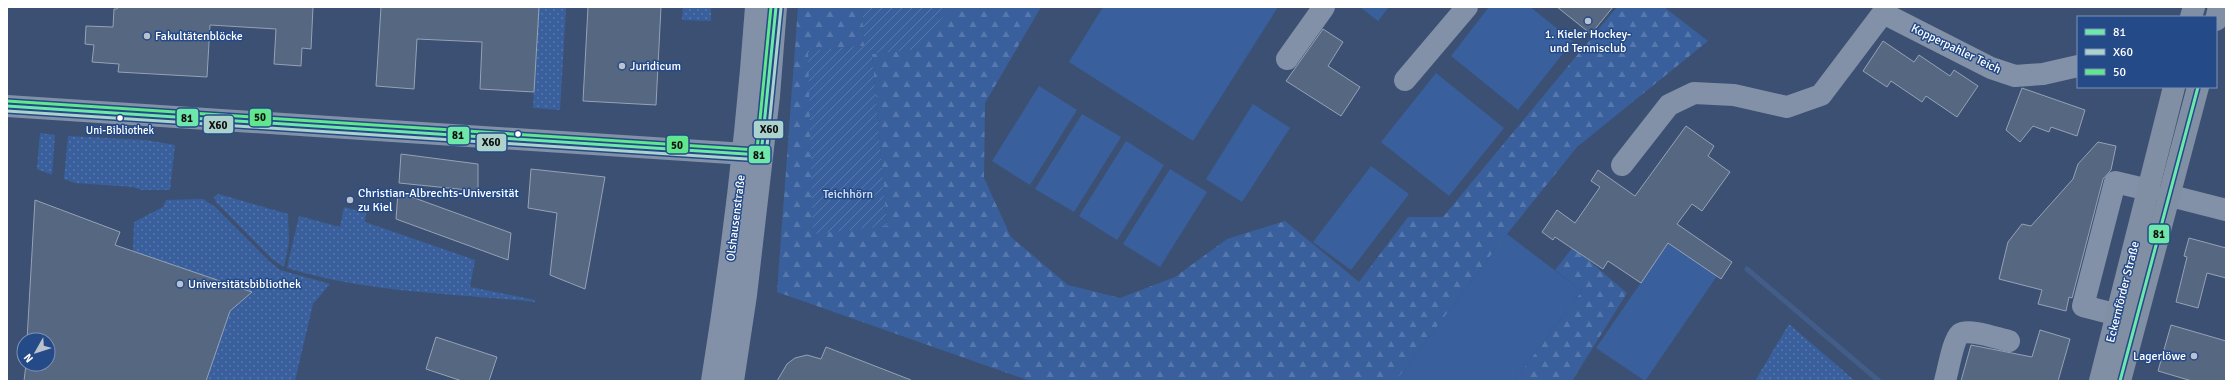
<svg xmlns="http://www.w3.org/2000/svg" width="2233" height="388" font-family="Signika,sans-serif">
	<defs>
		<pattern id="grass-dots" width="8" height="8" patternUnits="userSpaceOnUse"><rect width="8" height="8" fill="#39609d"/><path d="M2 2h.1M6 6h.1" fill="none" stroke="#5778ac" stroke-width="1.8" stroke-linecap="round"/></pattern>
		<pattern id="forest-firs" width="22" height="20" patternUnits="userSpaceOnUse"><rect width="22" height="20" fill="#39609d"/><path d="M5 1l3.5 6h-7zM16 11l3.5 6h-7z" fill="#5778ac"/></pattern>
		<pattern id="garden-furrows" width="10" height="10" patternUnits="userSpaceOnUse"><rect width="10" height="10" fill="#39609d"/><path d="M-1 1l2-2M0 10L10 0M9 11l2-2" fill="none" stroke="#5778ac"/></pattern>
	</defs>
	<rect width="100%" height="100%" fill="#3b5072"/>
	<g fill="url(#grass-dots)">
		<polygon points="539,7 566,7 560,110 533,108"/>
		<polygon points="683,7 711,7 711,21 682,20"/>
		<polygon points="40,133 55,135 52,175 37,169"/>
		<polygon points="68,136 146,140 175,145 170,190 142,190 133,187 75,183 64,179"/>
		<polygon points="218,194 288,214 289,242 284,267 272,259 216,202 214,197"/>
		<polygon points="203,199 214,206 269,261 280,270 330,284 313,304 295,381 206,381 232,304 236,306 251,292 133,251 134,222 163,207 166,200"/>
		<path d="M344 207 366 213 365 222 475 260 470 287 535 300V302C452 293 368 293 287 268L299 216 340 227Z"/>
		<polygon points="1789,324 1855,381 1755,381"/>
	</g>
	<g fill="url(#forest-firs)">
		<polygon points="798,7 862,7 864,46 809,51 887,226 872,54 919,49 950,7 1041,7 985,103 984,178 1011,237 1068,285 1120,298 1175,277 1227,239 1285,221 1359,282 1408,217 1443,217 1617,7 1664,7 1708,41 1577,147 1507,234 1396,381 1030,381 777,292"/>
		<polygon points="1573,247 1627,293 1572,381 1514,381 1582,291 1555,270"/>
	</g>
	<g fill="#39609d">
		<polygon points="1103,7 1278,7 1193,141 1069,62"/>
		<polygon points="1360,7 1389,7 1378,21"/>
		<polygon points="1489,7 1530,7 1573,41 1518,110 1451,56"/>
		<polygon points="1436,73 1504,128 1449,196 1381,142"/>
		<polygon points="1039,86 1077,110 1030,185 992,161"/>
		<polygon points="1253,104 1290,128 1242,202 1206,179"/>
		<polygon points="1082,114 1121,137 1074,212 1035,189"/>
		<polygon points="1126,141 1164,165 1117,240 1079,216"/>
		<polygon points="1371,166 1409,194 1351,270 1313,242"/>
		<polygon points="1170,169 1207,192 1160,267 1123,244"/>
		<polygon points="1507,234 1582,291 1514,381 1396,381"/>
		<polygon points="1668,243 1717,276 1645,381 1596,348"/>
	</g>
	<polygon fill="url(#garden-furrows)" points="862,7 950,7 919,49 872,54 887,226 813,234 808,51 864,46"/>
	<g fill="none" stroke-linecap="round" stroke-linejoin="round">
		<polyline stroke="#435d89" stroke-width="5" points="1747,269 1879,381"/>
	</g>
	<g fill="#566782" stroke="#96a2b5">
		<polygon points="118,7 313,7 311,49 302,48 301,66 274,64 276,29 210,25 207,77 118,72 119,64 92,62 94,45 85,44 86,26 113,27 114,9 117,9"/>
		<polygon points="381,7 539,7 534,92 480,89 482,42 417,39 414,89 376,86"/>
		<polygon points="588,7 661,7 656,105 583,101"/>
		<polygon points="1557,7 1613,7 1591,34"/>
		<polygon points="1323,29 1343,42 1328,66 1360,87 1341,116 1286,81"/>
		<polygon points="1883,41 1914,62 1919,55 1950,76 1954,70 1978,86 1957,117 1926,96 1922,102 1891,81 1887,87 1863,71"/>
		<polygon points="2022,88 2085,110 2077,136 2051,127 2049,132 2033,126 2020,142 2006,130"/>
		<polygon points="1686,126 1714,146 1708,156 1730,172 1702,211 1692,204 1677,224 1732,262 1721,279 1668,243 1641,283 1608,261 1603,269 1555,237 1553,240 1542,232 1557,210 1575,223 1600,187 1591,181 1598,170 1635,196"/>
		<polygon points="2098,142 2116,146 2111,170 2103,179 2072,298 2069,297 2066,311 2038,304 2042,290 1999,279 2008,242 2022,224 2031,226 2073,179 2078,164"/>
		<polygon points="401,154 478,164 478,191 399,183"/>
		<polygon points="531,169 605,177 585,289 550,275 557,213 528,208"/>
		<polygon points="398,192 511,233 508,260 396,219"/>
		<polygon points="35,200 120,232 115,245 252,292 230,311 206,381 24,381 26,364 48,364 48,340 27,340"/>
		<polygon points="2189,238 2226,248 2226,278 2207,273 2198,308 2176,302 2187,257 2184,256"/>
		<polygon points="2171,325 2226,341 2226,381 2192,381 2158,371"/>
		<polygon points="2040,330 2070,339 2058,381 1961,381 1971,345 2032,357"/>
		<polygon points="436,337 497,357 489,381 462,381 426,369"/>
		<polygon points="826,347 911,380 911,381 777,381 787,364 795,358 807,355 821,359"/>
	</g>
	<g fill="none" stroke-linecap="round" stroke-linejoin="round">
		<g stroke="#8291a7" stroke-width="22">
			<polyline points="1287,59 1324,7"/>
			<polyline points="1405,80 1467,7"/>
			<polyline points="7,106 761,155"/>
			<polyline points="1622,165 1669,105 1694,93 1734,95 1787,107 1821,95 1883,13 1991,68 2015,76 2043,74 2078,66"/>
			<polyline points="2171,196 2226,210"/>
			<polyline points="2118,315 2083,306 2115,182 2149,190"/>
			<path d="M712 381C732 257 747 133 756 7"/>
			<polyline points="733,381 746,295 769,96 776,7"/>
			<path d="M1945 381C1948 371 1953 340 1960 334 1968 328 1999 339 2009 341"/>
		</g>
		<g stroke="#818fa5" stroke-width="22">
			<polyline points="2191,17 2194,7"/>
			<polyline points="2216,20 2219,7"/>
			<polyline points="2100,381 2174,87"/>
			<polyline points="2120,381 2198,87"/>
		</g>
		<g stroke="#254a88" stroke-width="6">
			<g id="bus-1">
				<polyline points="7,106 761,155 776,7"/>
				<polyline points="2120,381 2198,87"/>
			</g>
		</g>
		<g stroke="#254a88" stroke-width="6">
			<polyline id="bus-2" points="7,111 762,160 766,156 781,8"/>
		</g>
		<g stroke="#254a88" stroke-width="6">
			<polyline id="bus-3" points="7,101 757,150 771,7"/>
		</g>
		<use href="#bus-1" stroke="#6de8aa" stroke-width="3"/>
		<use href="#bus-2" stroke="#acd2cd" stroke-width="3"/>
		<use href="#bus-3" stroke="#60e68c" stroke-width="3"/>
	</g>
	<g fill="#bac2ce" stroke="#254a88" stroke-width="1.5">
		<circle cx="1588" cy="21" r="4"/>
		<circle cx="147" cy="36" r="4"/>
		<circle cx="622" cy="66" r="4"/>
		<circle cx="350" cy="200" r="4"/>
		<circle cx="180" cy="284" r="4"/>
		<circle cx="2194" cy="356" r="4"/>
	</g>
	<g fill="#fff" stroke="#254a88" stroke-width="1.5">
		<circle cx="120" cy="118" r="3.5"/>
		<circle cx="518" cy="134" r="3.5"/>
	</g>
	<g text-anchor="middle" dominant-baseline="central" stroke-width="3" stroke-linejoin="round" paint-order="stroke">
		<g font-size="11" fill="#fff" stroke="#254a88">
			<text x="120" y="130">Uni-Bibliothek</text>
		</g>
		<g font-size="12" fill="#fff" stroke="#254a88" text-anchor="start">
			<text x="1588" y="34" text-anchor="middle">1. Kieler Hockey-<tspan x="1588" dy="14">und Tennisclub</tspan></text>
			<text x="155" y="36">Fakultätenblöcke</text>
			<text x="630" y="66">Juridicum</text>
			<text x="358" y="193">Christian-Albrechts-Universität<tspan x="358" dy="14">zu Kiel</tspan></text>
			<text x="188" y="284">Universitätsbibliothek</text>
			<text x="2186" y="356" text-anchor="end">Lagerlöwe</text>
		</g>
		<g font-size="12" fill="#fff" stroke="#254a88">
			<text transform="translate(1956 49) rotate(26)">Kopperpahler Teich</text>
			<text transform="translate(736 218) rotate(-83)">Olshausenstraße</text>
			<text transform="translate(2123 292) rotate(-76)">Eckernförder Straße</text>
		</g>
		<g font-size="12" fill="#d5e2f7" stroke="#254a88">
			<text x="848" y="194">Teichhörn</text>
		</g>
	</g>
	<g stroke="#254a88" stroke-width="1.5">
		<rect x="249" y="108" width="23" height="19" rx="4" fill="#60e68c"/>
		<rect x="176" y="108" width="23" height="19" rx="4" fill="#6de8aa"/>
		<rect x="203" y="115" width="31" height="19" rx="4" fill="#acd2cd"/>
		<rect x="753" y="120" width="31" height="19" rx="4" fill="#acd2cd"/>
		<rect x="447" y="126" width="23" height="19" rx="4" fill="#6de8aa"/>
		<rect x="476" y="133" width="31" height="19" rx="4" fill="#acd2cd"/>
		<rect x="666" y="135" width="23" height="19" rx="4" fill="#60e68c"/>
		<rect x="748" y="145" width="23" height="19" rx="4" fill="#6de8aa"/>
		<rect x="2148" y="224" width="22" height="20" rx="4" fill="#6de8aa"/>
	</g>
	<g font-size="11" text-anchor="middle" font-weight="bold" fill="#111">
		<text x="260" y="121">50</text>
		<text x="187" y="122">81</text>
		<text x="218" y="129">X60</text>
		<text x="769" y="133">X60</text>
		<text x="458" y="139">81</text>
		<text x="491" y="146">X60</text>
		<text x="677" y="149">50</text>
		<text x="759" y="159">81</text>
		<text x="2159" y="238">81</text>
	</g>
	<rect width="2233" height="388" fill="none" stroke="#ffffff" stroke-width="16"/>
	<rect x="2077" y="16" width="140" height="72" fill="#254a88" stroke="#7c92b8"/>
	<rect x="2085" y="29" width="20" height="6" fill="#6de8aa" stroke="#7c92b8"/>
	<text x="2113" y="36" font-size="12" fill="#ffffff">81</text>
	<rect x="2085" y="49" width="20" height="6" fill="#acd2cd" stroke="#7c92b8"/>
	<text x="2113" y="56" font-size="12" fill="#ffffff">X60</text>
	<rect x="2085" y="69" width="20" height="6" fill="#60e68c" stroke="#7c92b8"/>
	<text x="2113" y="76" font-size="12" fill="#ffffff">50</text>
	<g transform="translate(36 352) rotate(231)"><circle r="19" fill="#254a88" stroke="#7c92b8"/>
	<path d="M0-3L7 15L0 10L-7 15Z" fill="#bac2ce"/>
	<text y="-6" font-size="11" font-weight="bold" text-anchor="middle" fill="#ffffff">N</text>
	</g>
</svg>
